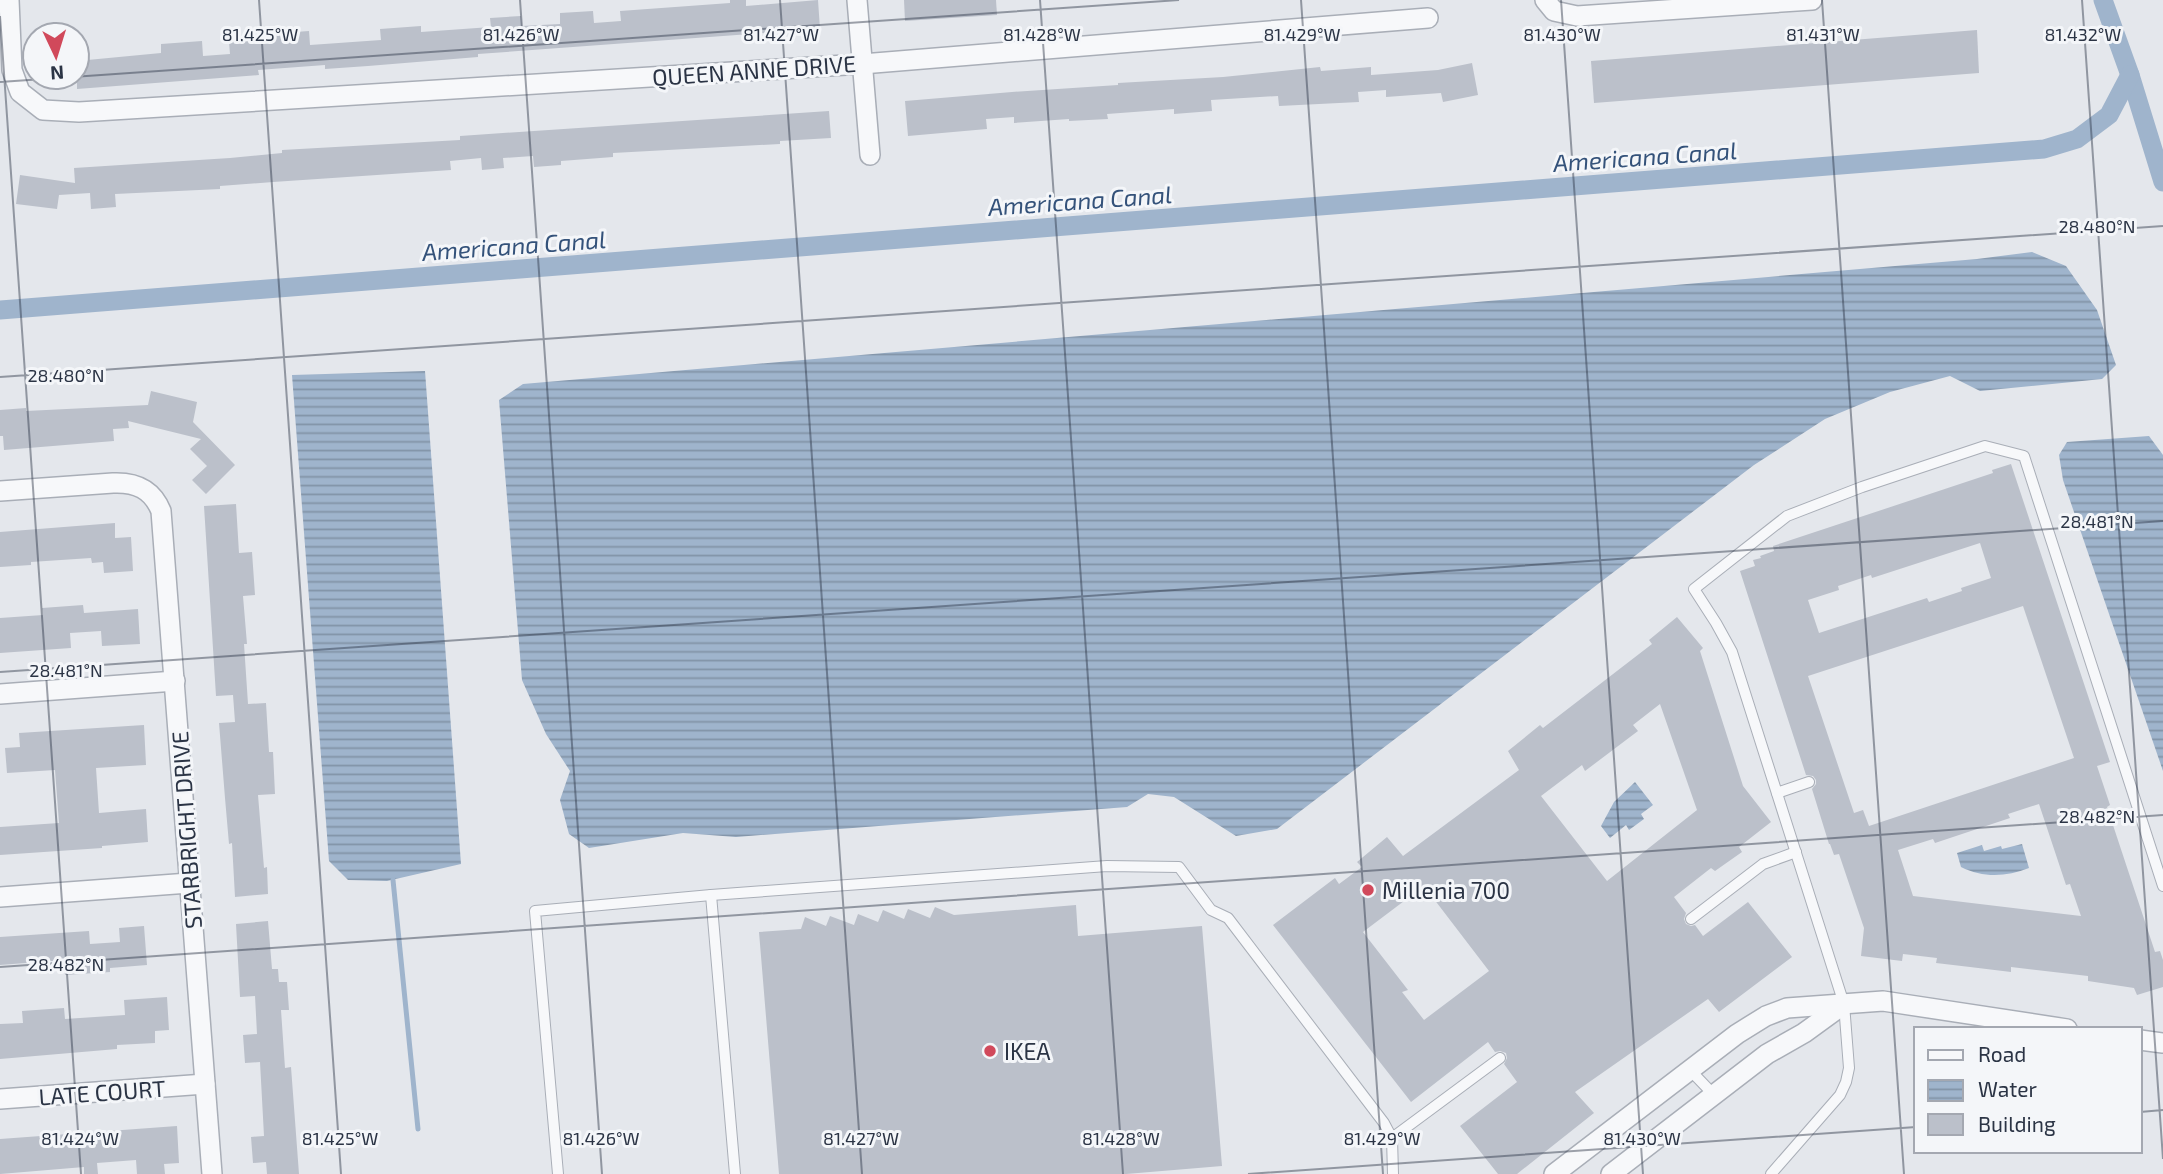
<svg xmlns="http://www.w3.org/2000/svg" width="2163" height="1174" font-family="'Exo 2',sans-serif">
	<defs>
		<pattern id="water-rules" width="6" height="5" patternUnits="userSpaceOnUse" patternTransform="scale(1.75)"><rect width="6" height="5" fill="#9fb4cc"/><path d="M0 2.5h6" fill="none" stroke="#8293a7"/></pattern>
	</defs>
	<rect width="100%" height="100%" fill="#e4e7ec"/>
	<g fill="url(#water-rules)">
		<polygon points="2032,252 2066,266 2097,310 2116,365 2102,379 1980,391 1950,376 1890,392 1825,419 1754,465 1277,829 1236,836 1174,797 1148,794 1127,807 736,837 683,833 589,848 569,834 560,800 570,771 546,734 522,680 499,400 523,384 1977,259"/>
		<polygon points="425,371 461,864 387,881 348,880 329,861 292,375"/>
		<polygon points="2149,436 2163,455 2163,771 2063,480 2059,455 2067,442"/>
		<polygon points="1635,782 1653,805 1641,814 1644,819 1629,830 1626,825 1610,838 1601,826 1614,802"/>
		<path d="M2022 844 2029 868C2006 877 1983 878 1961 867L1957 853 1982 845 1984 851 2001 846 2002 849Z"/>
	</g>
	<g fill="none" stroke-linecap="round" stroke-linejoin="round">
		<polyline stroke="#9fb4cc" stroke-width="5" points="393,880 418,1129"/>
		<g stroke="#9fb4cc" stroke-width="19">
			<polyline points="2103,0 2130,75 2163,182"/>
			<polyline points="0,310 2044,149 2077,139 2109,115 2130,75"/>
		</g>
	</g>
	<g fill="#bbc0ca" fill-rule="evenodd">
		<polygon points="730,0 746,0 746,6 818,0 820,29 478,54 478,57 368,66 325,69 325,65 258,70 259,75 77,89 77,61 161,53 161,44 202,41 203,56 230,54 229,42 269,39 268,34 309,31 310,45 381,40 380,29 421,26 421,32 491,27 490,18 521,16 522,26 560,24 560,13 593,11 594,23 621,21 620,11 730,3"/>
		<polygon points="904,0 996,0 997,15 905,21"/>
		<polygon points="1977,30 1979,73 1594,103 1591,61"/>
		<polygon points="1472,63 1478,95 1443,102 1441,93 1386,97 1386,90 1358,92 1359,102 1279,106 1278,96 1211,100 1212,111 1174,114 1174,109 1107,114 1108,119 1069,121 1069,119 1014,123 1014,117 986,119 987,129 908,136 905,101 1012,92 1118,85 1118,83 1223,77 1320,67 1321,71 1371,67 1371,75 1438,70"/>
		<polygon points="829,111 831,138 780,141 780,144 613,153 613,157 561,161 561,165 534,167 533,156 503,158 504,168 482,170 481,158 450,161 451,170 273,182 220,186 220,189 115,194 116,207 91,209 90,193 59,195 57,209 16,204 20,175 75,183 74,168 230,158 282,153 282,150 460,140 460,136"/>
		<polygon points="151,391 197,402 193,422 235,465 206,494 192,480 207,466 190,449 201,439 128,421 129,428 113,429 114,441 4,450 3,436 0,436 0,410 26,408 26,411 148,405"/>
		<path d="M2011 464 2110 762 2097 766 2110 805 2107 807 2155 952 2160 951 2163 960V987L2137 995 2134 988 2088 981V976L2011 967V972L1970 967 1936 963 1937 958 1903 954 1902 961 1861 956 1864 928 1839 854 1834 855 1830 844H1829L1812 789 1816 784V780L1813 776 1806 775 1740 571 1755 566 1753 560 1761 558 1760 556 1774 551 1773 546 1993 473 1992 470ZM1980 543 1991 578 1961 588 1962 591 1929 602 1927 598 1819 633 1808 600 1839 590 1838 586 1871 575 1872 578ZM2023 606 2074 758 1869 826 1863 810 1854 813 1808 676ZM2039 804 2066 885 2070 884 2081 916 1913 896 1898 850 1933 839 1935 843 2010 818 2008 814Z"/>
		<polygon points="236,504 239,553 252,552 255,595 243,596 247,644 244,644 248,704 266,703 269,752 273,752 275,794 258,795 264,868 267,867 268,894 235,897 232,843 229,844 225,798 219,723 235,722 233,695 216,696 204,506"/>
		<polygon points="115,523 115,538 131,537 133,571 104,573 103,562 92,563 91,558 31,562 31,565 0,567 0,532"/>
		<polygon points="83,605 84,613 138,609 140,644 102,646 101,631 70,633 71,648 0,653 0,618 43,615 42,608"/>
		<path d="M1677 617 1703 648 1700 651 1743 786 1771 822 1739 847 1742 852 1715 871 1711 868 1674 897 1686 913 1684 919 1686 924 1691 926 1695 925 1703 936 1748 902 1792 957 1719 1012 1708 999 1575 1092 1594 1113 1517 1174H1498L1460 1126 1517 1082 1504 1064 1507 1058 1506 1053 1500 1051 1495 1052 1488 1042 1411 1102 1273 925 1335 878 1339 884 1362 867 1357 862 1387 837 1403 856 1519 770 1508 751 1540 725 1543 728 1652 644 1649 640ZM1660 704 1697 810 1607 881 1541 796 1582 765 1585 771 1638 731 1633 725ZM1424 886 1489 971 1424 1020 1402 992 1408 990 1363 932Z"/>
		<polygon points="144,725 146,765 96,768 99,813 146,809 148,842 102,846 102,848 0,855 0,827 59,823 55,770 7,773 5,748 20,747 19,733"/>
		<polygon points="1076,905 1078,936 1202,926 1222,1166 1126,1174 779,1174 759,932 801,929 805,917 826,926 830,916 854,925 858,914 878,922 883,910 904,919 908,909 930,918 935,907 954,915"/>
		<polygon points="268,921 272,969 278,969 279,982 287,982 289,1010 281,1010 285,1068 291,1067 299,1174 267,1174 266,1162 253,1163 251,1137 264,1136 260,1062 245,1063 243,1035 257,1034 255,996 240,997 236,924"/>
		<polygon points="144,926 147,965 110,968 110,972 65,975 64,960 0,965 0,937 89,931 90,944 120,942 119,928"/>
		<polygon points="167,997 169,1030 155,1031 155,1043 117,1045 117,1049 0,1059 0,1024 23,1023 22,1011 64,1008 65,1019 125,1015 124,1000"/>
		<polygon points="177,1126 179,1163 164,1164 165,1174 137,1174 136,1160 97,1163 98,1174 84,1174 84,1167 0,1174 0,1139"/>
	</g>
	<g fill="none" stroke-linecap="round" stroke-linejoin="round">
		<g stroke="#a9aeb7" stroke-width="12">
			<g id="lane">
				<polyline points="1777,793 1809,782"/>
				<polyline points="711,895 735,1174"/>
				<polyline points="1691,919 1763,864 1796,852"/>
				<polyline points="1690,1070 1714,1095"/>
				<polyline points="1392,1138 1500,1058"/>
				<polyline points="558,1174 535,911 711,895 1107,866 1179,867 1211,910 1228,918 1384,1123 1392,1138 1393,1174"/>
				<polyline points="1771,1174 1840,1095 1846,1082 1849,1068 1844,1004 1732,652 1716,623 1694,589 1787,516 1862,487 1985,446 2024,456 2163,886"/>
			</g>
		</g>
		<g stroke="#a9aeb7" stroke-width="22">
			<g id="street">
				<polyline points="9,0 12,70 20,92 43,110 79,112 862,64 1428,18"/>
				<polyline points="857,0 870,155"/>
				<polyline points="1545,0 1554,11 1577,16 1812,0"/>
				<path d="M0 491 113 483C136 482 152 489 161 511L212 1174"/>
				<polyline points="0,694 175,681"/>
				<polyline points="0,897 189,883"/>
				<polyline points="2140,1040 2163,1043"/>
				<polyline points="0,1099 205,1084"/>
				<polyline points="1554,1174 1737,1034 1766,1016 1787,1008 1883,1001 2067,1029"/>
				<polyline points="1611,1174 1767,1054 1804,1033 1844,1004"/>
			</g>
		</g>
		<use href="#lane" stroke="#f7f8fa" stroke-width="10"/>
		<use href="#street" stroke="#f7f8fa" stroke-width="19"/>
	</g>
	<path fill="none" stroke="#2b3445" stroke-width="2" stroke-opacity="0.45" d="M259 0 341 1174M520 0 602 1174M780 0 862 1174M1040 0 1123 1174M1301 0 1383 1174M1561 0 1643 1174M1822 0 1904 1174M2082 0 2163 1159M0 16 81 1174M0 82 1179 0M0 377 2163 226M0 672 2163 521M0 967 2163 815M2140 1112 2163 1110M1248 1174 1916 1127"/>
	<g fill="#d1495b" stroke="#f4f6f9" stroke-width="2.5">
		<circle cx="1368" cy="890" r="7"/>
		<circle cx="990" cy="1051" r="7"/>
	</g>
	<g text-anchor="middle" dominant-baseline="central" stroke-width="6" stroke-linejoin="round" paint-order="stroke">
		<g font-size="23" fill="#2b3445" stroke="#f4f6f9">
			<text transform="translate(754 70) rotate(-4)">QUEEN ANNE DRIVE</text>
			<text transform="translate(186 830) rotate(-94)">STARBRIGHT DRIVE</text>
			<text transform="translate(102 1092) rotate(-4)">LATE COURT</text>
		</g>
		<g font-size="23" fill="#2b3445" stroke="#f4f6f9" text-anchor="start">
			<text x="1382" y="890">Millenia 700</text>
			<text x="1004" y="1051">IKEA</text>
		</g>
		<g font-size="24" font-style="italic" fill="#34527a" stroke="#f4f6f9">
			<text transform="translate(1645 156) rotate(-4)">Americana Canal</text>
			<text transform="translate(1080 200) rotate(-4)">Americana Canal</text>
			<text transform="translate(514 245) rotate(-4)">Americana Canal</text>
		</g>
	</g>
	<g font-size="18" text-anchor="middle" fill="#2b3445" stroke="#f4f6f9" stroke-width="6" stroke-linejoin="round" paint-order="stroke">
		<text x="260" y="41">81.425°W</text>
		<text x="521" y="41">81.426°W</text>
		<text x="781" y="41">81.427°W</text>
		<text x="1042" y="41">81.428°W</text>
		<text x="1302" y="41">81.429°W</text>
		<text x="1562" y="41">81.430°W</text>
		<text x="1823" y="41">81.431°W</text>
		<text x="2083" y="41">81.432°W</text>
		<text x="2097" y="233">28.480°N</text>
		<text x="66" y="382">28.480°N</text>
		<text x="2097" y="528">28.481°N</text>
		<text x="66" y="677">28.481°N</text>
		<text x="2097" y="823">28.482°N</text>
		<text x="66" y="971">28.482°N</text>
		<text x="80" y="1145">81.424°W</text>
		<text x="340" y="1145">81.425°W</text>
		<text x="601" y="1145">81.426°W</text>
		<text x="861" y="1145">81.427°W</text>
		<text x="1121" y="1145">81.428°W</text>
		<text x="1382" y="1145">81.429°W</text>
		<text x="1642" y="1145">81.430°W</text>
	</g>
	<rect x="1914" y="1027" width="228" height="126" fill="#f4f6f9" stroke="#a4a8b1" stroke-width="2"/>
	<rect x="1928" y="1050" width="35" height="10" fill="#f7f8fa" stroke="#a4a8b1" stroke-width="2"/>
	<text x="1978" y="1062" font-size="21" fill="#2b3445">Road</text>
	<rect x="1928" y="1080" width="35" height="21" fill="url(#water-rules)" stroke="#a4a8b1" stroke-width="2"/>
	<text x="1978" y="1097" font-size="21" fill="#2b3445">Water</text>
	<rect x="1928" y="1114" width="35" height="21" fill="#bbc0ca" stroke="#a4a8b1" stroke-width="2"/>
	<text x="1978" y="1132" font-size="21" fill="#2b3445">Building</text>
	<g transform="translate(56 56) rotate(176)"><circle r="33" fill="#f4f6f9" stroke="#a4a8b1" stroke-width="2"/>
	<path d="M0-5L12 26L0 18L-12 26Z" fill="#d1495b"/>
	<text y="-10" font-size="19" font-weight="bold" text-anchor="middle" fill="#2b3445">N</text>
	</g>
</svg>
